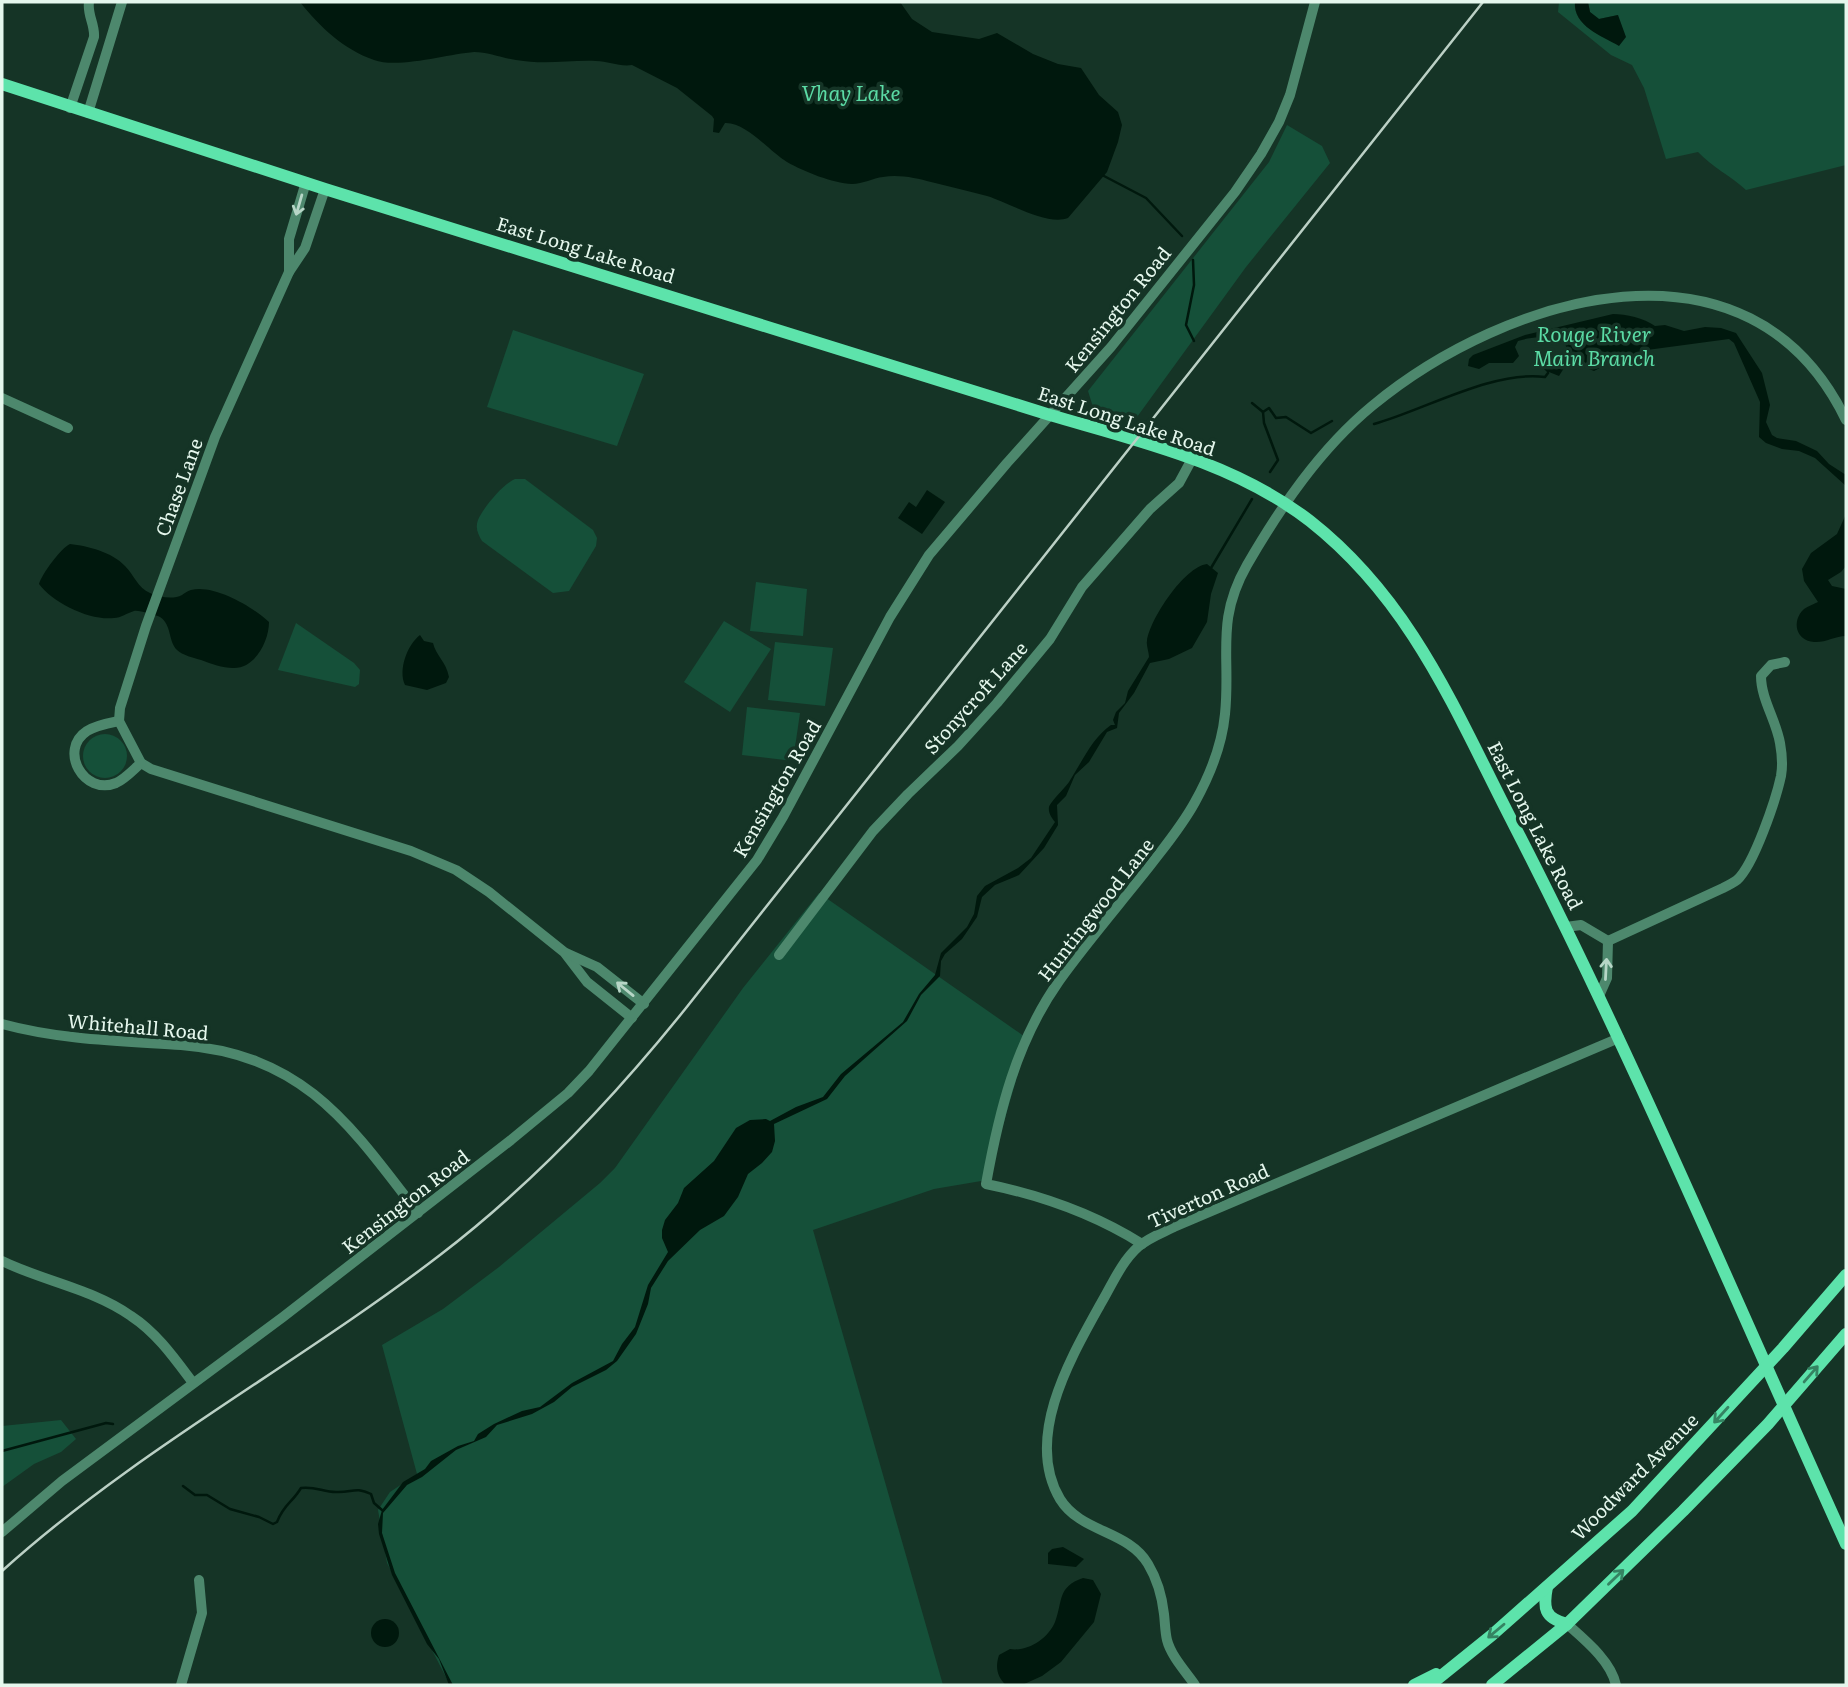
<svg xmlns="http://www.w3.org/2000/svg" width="1848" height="1687" font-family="Literata,serif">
	<rect width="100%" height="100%" fill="#153426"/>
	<g fill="#155039">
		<path d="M1559 2H1575C1573 19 1589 30 1603 37L1618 15 1599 19 1590 12 1588 2H1846V165L1746 190C1731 176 1712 167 1698 152L1666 159 1644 88 1632 65 1611 55 1558 12Z"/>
		<polygon points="1287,125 1322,146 1330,163 1246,267 1137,417 1093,407 1088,391 1269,162"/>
		<polygon points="513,330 644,374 617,446 487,407"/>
		<path d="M515 479H525L593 530 597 538 596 546 569 591 553 593 482 541C478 534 475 528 478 520 483 508 503 484 515 479Z"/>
		<polygon points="756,582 807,589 803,636 750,631"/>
		<polygon points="724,621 771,649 730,712 684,682"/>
		<polygon points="296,623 354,663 360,670 359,684 355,687 278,670"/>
		<polygon points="775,642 833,648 825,706 768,700"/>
		<polygon points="747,707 800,713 793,761 742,755"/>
		<circle cx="105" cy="756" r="22"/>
		<polygon points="819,893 1028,1039 987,1180 934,1189 813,1230 943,1685 450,1685 387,1563 378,1510 390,1492 417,1474 382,1345 443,1309 499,1267 600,1183 615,1168 743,988"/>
		<polygon points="61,1420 76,1439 61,1452 34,1464 2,1487 2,1426"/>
	</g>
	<g fill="#00180d">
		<path d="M300 2H900L912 19 932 32 979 39 997 33 1033 54 1058 64 1081 68 1099 95 1118 112 1122 125 1118 142 1107 172 1068 218C1047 226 1010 203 987 196 969 191 950 187 931 182 917 178 898 174 883 177 873 178 863 184 852 184 832 183 805 172 787 162 769 151 746 122 725 123L719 133 713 132 714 119 712 116 677 88 632 65C620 67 608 61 596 61 568 60 545 65 516 60 502 58 488 52 474 52 448 54 398 69 374 60 343 49 320 27 300 2Z"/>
		<path d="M1575 2H1588L1590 12 1599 19 1618 15 1626 37 1619 46C1602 36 1573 26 1575 2Z"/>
		<path d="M1613 314C1626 314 1644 318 1655 326L1665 325 1684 331 1705 327 1721 328 1736 333 1762 373 1770 405 1766 422 1772 435 1777 438 1796 441 1817 451 1829 464 1846 475V486L1815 458 1799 451 1782 449 1766 443 1759 437 1760 402 1734 343 1729 339 1647 350 1637 357 1619 358 1594 371 1574 363 1564 368 1559 376 1549 372 1548 373 1544 369 1558 367 1572 360 1565 344C1552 336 1533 336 1518 341L1515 347 1519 356 1513 363H1489L1479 369 1468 366 1469 359 1473 355 1525 335Z"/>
		<polygon points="927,490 945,502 922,534 898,518 909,502 916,507"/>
		<path d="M1846 514V566L1841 572 1828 580 1832 586 1846 589V636C1835 636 1825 643 1814 642 1796 641 1791 621 1804 609 1808 606 1814 604 1818 602L1804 581 1802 569 1811 553 1837 534Z"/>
		<path d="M70 544C88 546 112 552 125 566 134 575 138 588 150 593 159 597 173 600 182 595 185 593 187 591 191 590 214 584 253 607 269 622 269 641 255 669 233 668 222 668 212 664 201 660 194 658 182 655 177 650 168 641 172 625 160 617 155 615 139 610 134 611 127 613 121 618 114 618 90 621 53 603 39 584 42 574 61 548 70 544Z"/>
		<path d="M1207 564 1218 573 1211 594 1207 622 1192 648 1169 659 1150 663 1134 693 1119 713 1117 728 1107 732 1089 762 1075 775 1066 796 1057 805 1058 825 1044 848 1019 875 995 885 982 897 977 917 962 939 945 954 941 961 940 976 921 995 907 1021 845 1076 827 1099 774 1124 775 1141 772 1152 762 1163 748 1174 738 1197 724 1216 700 1230 668 1261 651 1288 648 1304 636 1334 617 1361 606 1370 572 1387 554 1402 532 1414 497 1425 486 1437 456 1450 422 1477 407 1485 383 1513 382 1533 395 1573 453 1685H449L439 1659 427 1644 392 1575 379 1534 378 1524 382 1510 403 1482 425 1469 431 1461 458 1446 474 1441 478 1434 494 1424 522 1411 540 1407 572 1383 613 1361 622 1344 635 1327 648 1285 668 1252 662 1238V1230L665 1220 678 1203 684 1188 714 1161 736 1128 750 1120 766 1119 770 1121 796 1107 823 1097 841 1074 903 1022 919 994 935 975 941 953 967 927 974 914 977 896 985 886 1018 868 1031 858 1055 822C1052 818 1048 813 1049 807 1051 801 1065 788 1069 782 1082 762 1092 738 1111 725H1115L1113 720 1116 712 1125 703 1128 691 1149 657C1149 652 1146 645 1147 641 1150 619 1184 567 1207 564Z"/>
		<path d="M420 635 424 641 433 643C436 656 446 661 449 677L446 683 427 690 405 685C398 670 407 645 420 635Z"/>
		<polygon points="1063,1547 1084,1559 1076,1567 1048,1564 1048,1553 1052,1549"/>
		<path d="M1083 1578 1093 1580 1101 1594 1094 1622 1061 1662 1042 1676 1022 1685H1006C997 1677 995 1667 999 1655L1010 1649C1027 1652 1048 1639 1055 1622 1063 1601 1057 1587 1083 1578Z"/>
		<circle cx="385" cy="1633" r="14"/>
	</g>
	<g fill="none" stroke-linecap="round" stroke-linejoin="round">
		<g stroke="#00180d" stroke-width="2.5">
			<polyline points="1104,176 1146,198 1182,236"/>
			<polyline points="1193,260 1194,285 1186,325 1194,341"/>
			<polyline points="1252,403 1263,412"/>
			<path d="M1374 424C1424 410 1493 370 1545 377L1548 373"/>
			<polyline points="1270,472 1278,460 1264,423 1263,412 1269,408 1276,418 1286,417 1311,433 1332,421"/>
			<polyline points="1211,568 1252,499"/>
			<polyline points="2,1451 106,1423 113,1424"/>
			<path d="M183 1486 195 1495H207L230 1509 259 1517 273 1524 277 1522C284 1504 292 1503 301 1488 315 1486 323 1492 336 1492 352 1493 355 1486 371 1494L374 1503 382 1510"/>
		</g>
		<g stroke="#4d886d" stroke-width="10">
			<path d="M70 108 94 37C95 24 87 15 89 2"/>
			<polyline points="88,113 122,2"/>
			<polyline points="325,189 305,248 289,272 215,437 146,626 120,708 119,721 141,763 151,769 411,851 456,870 489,892 564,952 587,982 632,1018"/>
			<polyline points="289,272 289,239 306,182"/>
			<polyline points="2,398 68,428"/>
			<path d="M119 721C109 723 97 725 87 731 58 750 84 796 116 783 125 779 133 770 141 763"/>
			<polyline points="1566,927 1581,925 1608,941"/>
			<path d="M1608 941 1723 888C1727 886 1733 883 1737 880 1754 865 1776 799 1781 776 1783 765 1782 754 1780 743 1776 720 1761 699 1761 676L1771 665 1785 662"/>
			<polyline points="566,953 597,967 644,1004"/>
			<polyline points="779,955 873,831 908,794 958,746 997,703 1050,639 1082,587 1150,509 1179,483 1192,459"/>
			<polyline points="1599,996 1607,978 1608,941"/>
			<path d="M2 1024C61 1040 120 1041 181 1045 304 1055 349 1123 418 1213"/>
			<path d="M1142 1244C1096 1215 1040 1195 986 1184 999 1112 1016 1042 1059 981 1087 942 1119 905 1149 867 1165 846 1182 826 1195 802 1210 775 1222 745 1225 714 1231 656 1215 621 1247 565 1280 508 1320 449 1372 406 1506 295 1750 221 1846 420"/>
			<path d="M2 1261C43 1281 93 1289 131 1316 157 1333 175 1359 193 1383"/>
			<polyline points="2,1532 62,1481 283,1317 511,1140 568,1093 589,1071 757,860 783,817 890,617 929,555 1007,463 1111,347 1235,192 1261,154 1279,122 1290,95 1315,2"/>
			<path d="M1567 1624C1585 1640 1611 1661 1616 1685"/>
			<polyline points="181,1685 202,1613 199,1580"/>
			<path d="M1195 1685C1186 1672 1171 1656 1167 1640 1165 1632 1165 1622 1164 1614 1162 1596 1157 1579 1148 1564 1128 1530 1081 1533 1060 1499 1024 1438 1070 1359 1100 1305 1111 1287 1121 1262 1138 1247 1148 1238 1162 1233 1174 1227L1619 1038"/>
		</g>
		<g stroke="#5de3ab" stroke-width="12">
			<path d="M2 84 325 189 1050 415C1139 441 1235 463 1310 521 1413 602 1456 713 1514 825 1635 1060 1737 1304 1846 1544"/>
			<path d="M1547 1587C1543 1608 1544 1618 1567 1624"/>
			<polyline points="1414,1685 1436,1674"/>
			<polyline points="1430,1685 1492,1635 1632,1511 1783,1348 1846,1275"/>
			<polyline points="1492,1685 1567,1624 1683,1511 1768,1424 1846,1334"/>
		</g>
		<path stroke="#bbd0c5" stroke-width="2.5" d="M2 1571C136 1450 297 1365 440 1255 533 1184 612 1100 686 1008L1483 2"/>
	</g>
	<defs><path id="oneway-shaft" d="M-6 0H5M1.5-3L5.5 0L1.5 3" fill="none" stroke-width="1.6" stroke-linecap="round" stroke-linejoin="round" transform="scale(1.75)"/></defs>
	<g stroke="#b7d6c7">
		<use href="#oneway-shaft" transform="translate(299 205) rotate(106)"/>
		<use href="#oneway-shaft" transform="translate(1606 969) rotate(-87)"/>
		<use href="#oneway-shaft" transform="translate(625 989) rotate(-141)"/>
	</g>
	<g stroke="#358362">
		<use href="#oneway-shaft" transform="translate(1811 1374) rotate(-49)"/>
		<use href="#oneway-shaft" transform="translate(1721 1415) rotate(132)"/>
		<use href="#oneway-shaft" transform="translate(1616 1577) rotate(-44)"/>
		<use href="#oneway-shaft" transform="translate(1496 1631) rotate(140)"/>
	</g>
	<g text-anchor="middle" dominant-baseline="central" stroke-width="7" stroke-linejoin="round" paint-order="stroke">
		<g font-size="19" fill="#e5f7ed" stroke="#153426">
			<text transform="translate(586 249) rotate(17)">East Long Lake Road</text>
			<text transform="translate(1117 309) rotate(-51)">Kensington Road</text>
			<text transform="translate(1127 420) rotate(18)">East Long Lake Road</text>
			<text transform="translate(178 487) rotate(-70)">Chase Lane</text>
			<text transform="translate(975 697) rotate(-48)">Stonycroft Lane</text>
			<text transform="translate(776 788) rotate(-60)">Kensington Road</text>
			<text transform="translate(1536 825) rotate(63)">East Long Lake Road</text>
			<text transform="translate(1095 909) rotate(-52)">Huntingwood Lane</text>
			<text transform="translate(138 1026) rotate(5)">Whitehall Road</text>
			<text transform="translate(1208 1195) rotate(-24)">Tiverton Road</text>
			<text transform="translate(405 1201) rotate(-38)">Kensington Road</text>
			<text transform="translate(1634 1476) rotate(-45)">Woodward Avenue</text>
		</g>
		<g font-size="21" font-style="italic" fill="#5bdba5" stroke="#153426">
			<text x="851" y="91">Vhay Lake</text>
			<text x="1594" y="332">Rouge River<tspan x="1594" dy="24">Main Branch</tspan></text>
		</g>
	</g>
	<rect width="1848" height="1687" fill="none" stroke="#e5f7ed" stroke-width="7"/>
</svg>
